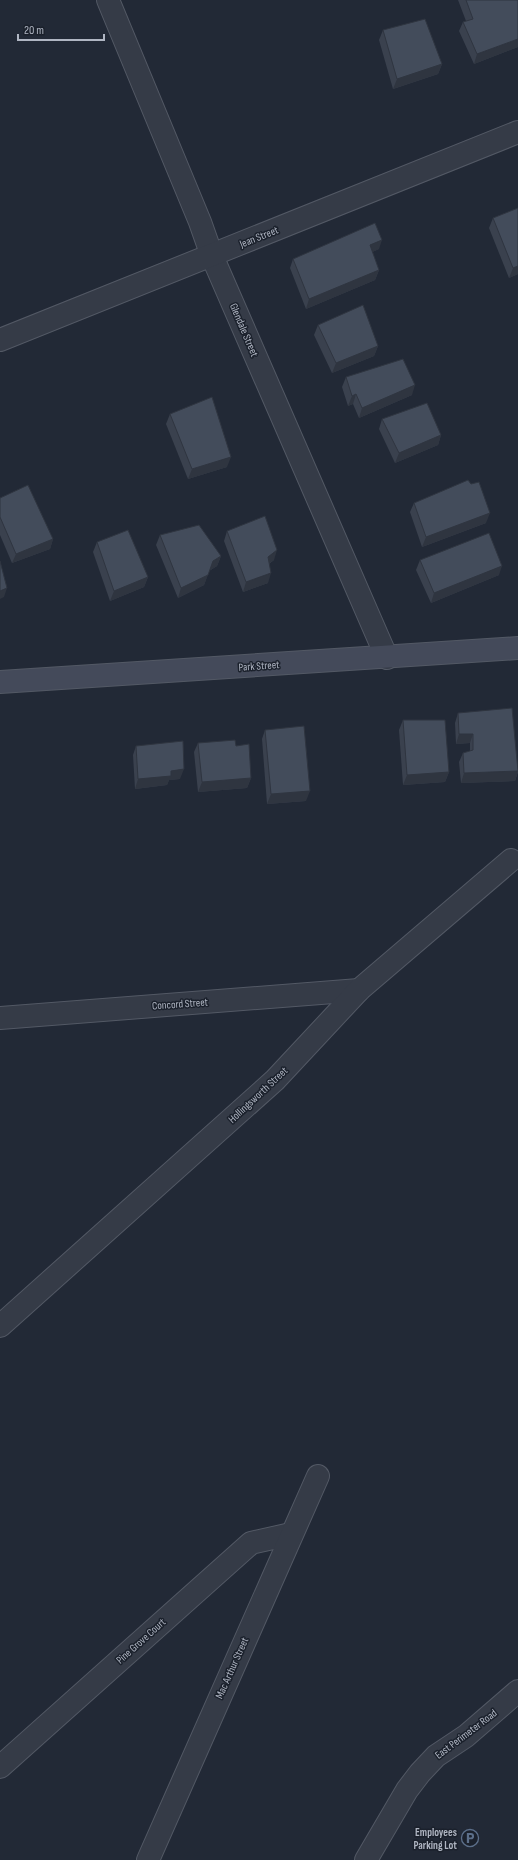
<svg xmlns="http://www.w3.org/2000/svg" width="518" height="1860" font-family="'Sofia Sans Condensed',sans-serif">
	<rect width="100%" height="100%" fill="#222936"/>
	<g fill="none" stroke-linecap="round" stroke-linejoin="round">
		<g stroke="#535965" stroke-width="24">
			<g id="street">
				<polyline points="108,0 200,222 212,256 387,658"/>
				<polyline points="0,340 518,132"/>
				<polyline points="0,1018 359,990"/>
				<polyline points="0,1326 275,1080 359,990 511,860"/>
				<polyline points="0,1767 251,1543 291,1534"/>
				<polyline points="148,1860 318,1476"/>
				<polyline points="366,1860 407,1790 420,1773 436,1756 466,1736 518,1691"/>
			</g>
		</g>
		<g stroke="#535965" stroke-width="24">
			<polyline id="secondary" points="0,682 518,648"/>
		</g>
		<use href="#street" stroke="#353b47" stroke-width="22"/>
		<use href="#secondary" stroke="#444a5a" stroke-width="22"/>
	</g>
	<g fill="#3a414e">
		<polygon points="458,0 518,0 518,47 474,64 459,31 463,22 466,21"/>
		<polygon points="383,30 442,64 438,74 393,89 379,40"/>
		<polygon points="518,208 518,274 509,278 489,228 493,218"/>
		<polygon points="379,249 372,252 379,270 375,280 306,309 290,268 293,259"/>
		<polygon points="318,325 378,346 374,356 332,373 314,335"/>
		<polygon points="346,377 412,395 359,418 353,404 348,406 342,387"/>
		<polygon points="170,414 227,467 188,479 166,424"/>
		<polygon points="382,419 441,435 438,445 395,463 379,429"/>
		<polygon points="471,484 486,523 422,547 410,512 414,503"/>
		<polygon points="0,498 53,539 50,549 12,563 0,535"/>
		<polygon points="227,531 274,560 269,564 268,583 243,592 224,541"/>
		<polygon points="160,535 221,556 217,566 209,571 204,585 178,598 156,545"/>
		<polygon points="97,542 148,577 144,587 110,601 93,552"/>
		<polygon points="420,560 499,575 431,603 416,570"/>
		<polygon points="458,713 518,769 518,772 515,781 461,783 459,762 463,753 470,751 470,743 456,744 455,723"/>
		<polygon points="403,720 449,772 445,782 403,785 399,730"/>
		<polygon points="265,730 306,801 267,804 262,739"/>
		<polygon points="198,743 236,746 251,778 247,788 198,792 194,752"/>
		<polygon points="136,746 180,779 169,780 167,785 135,789 133,755"/>
	</g>
	<g fill="#2f3540">
		<polygon points="518,39 518,47 474,64 477,54"/>
		<polygon points="442,64 438,74 393,89 397,79"/>
		<polygon points="382,240 379,249 366,255 370,245"/>
		<polygon points="518,266 518,274 509,278 513,268"/>
		<polygon points="379,270 375,280 306,309 309,299"/>
		<polygon points="378,346 374,356 332,373 336,363"/>
		<polygon points="415,385 412,395 359,418 362,408"/>
		<polygon points="356,394 353,404 348,406 352,396"/>
		<polygon points="441,435 438,445 395,463 399,453"/>
		<polygon points="231,457 227,467 188,479 192,469"/>
		<polygon points="490,513 486,523 422,547 426,537"/>
		<polygon points="53,539 50,549 12,563 16,554"/>
		<polygon points="277,550 274,560 264,567 268,557"/>
		<polygon points="221,556 217,566 209,571 213,561"/>
		<polygon points="502,566 499,575 431,603 434,593"/>
		<polygon points="271,573 268,583 243,592 246,582"/>
		<polygon points="208,575 204,585 178,598 181,588"/>
		<polygon points="148,577 144,587 110,601 114,591"/>
		<polygon points="7,588 4,597 0,599 0,591"/>
		<polygon points="459,734 473,734 470,743 456,744"/>
		<polygon points="184,769 180,779 169,780 167,785 135,789 138,779 171,771"/>
		<polygon points="518,771 515,781 461,783 464,773"/>
		<polygon points="449,772 445,782 403,785 407,775"/>
		<polygon points="251,778 247,788 198,792 202,782"/>
		<polygon points="310,791 306,801 267,804 271,794"/>
	</g>
	<g fill="#434c5b" stroke="#2f3540">
		<polygon points="466,0 518,0 518,39 477,54 463,22 473,19"/>
		<polygon points="425,19 442,64 397,79 383,30"/>
		<polygon points="518,208 518,266 513,268 493,218"/>
		<polygon points="375,223 382,240 370,245 379,270 309,299 293,259"/>
		<polygon points="363,305 378,346 336,363 318,325"/>
		<polygon points="403,359 415,385 362,408 356,394 352,396 346,377"/>
		<polygon points="212,397 231,457 192,469 170,414"/>
		<polygon points="427,403 441,435 399,453 382,419"/>
		<polygon points="468,480 471,484 479,482 490,513 426,537 414,503"/>
		<polygon points="28,485 53,539 16,554 0,517 0,498"/>
		<polygon points="265,516 277,550 268,557 271,573 246,582 227,531"/>
		<polygon points="199,525 221,556 213,561 208,575 181,588 160,535"/>
		<polygon points="128,530 148,577 114,591 97,542"/>
		<polygon points="489,533 502,566 434,593 420,560"/>
		<polygon points="0,561 7,588 0,591"/>
		<polygon points="512,708 518,771 464,773 463,753 473,750 473,734 459,734 458,713"/>
		<polygon points="403,720 445,720 449,772 407,775"/>
		<polygon points="304,726 310,791 271,794 265,730"/>
		<polygon points="235,740 236,746 249,744 251,778 202,782 198,743"/>
		<polygon points="183,741 184,769 171,771 171,776 138,779 136,746"/>
	</g>
	<defs>
		<g id="parking-ring" transform="scale(0.9)"><circle r="9.5" fill="#1b212c" stroke="#5c6f8a" stroke-width="1.5"/><path d="M-3.5-5.5H1a3.5 3.5 0 0 1 0 7H-1V5.5H-3.5ZM-1-3.4V-.6H.8a1.4 1.4 0 0 0 0-2.8Z" fill="#5c6f8a"/></g>
	</defs>
	<g fill-rule="evenodd">
		<use href="#parking-ring" x="470" y="1838"/>
	</g>
	<g text-anchor="middle" dominant-baseline="central" stroke-width="3" stroke-linejoin="round" paint-order="stroke">
		<g font-size="11" fill="#b0b6c3" stroke="#1b212c">
			<text transform="translate(259 237) rotate(-22)">Jean Street</text>
			<text transform="translate(244 330) rotate(67)">Glendale Street</text>
			<text transform="translate(259 666) rotate(-4)">Park Street</text>
			<text transform="translate(180 1004) rotate(-4)">Concord Street</text>
			<text transform="translate(258 1095) rotate(-43)">Hollingsworth Street</text>
			<text transform="translate(141 1641) rotate(-42)">Pine Grove Court</text>
			<text transform="translate(232 1668) rotate(-66)">Mac Arthur Street</text>
			<text transform="translate(466 1734) rotate(-37)">East Perimeter Road</text>
		</g>
		<g font-size="11" font-weight="bold" fill="#b0b6c3" stroke="#1b212c" text-anchor="end">
			<text x="457" y="1832">Employees<tspan x="457" dy="13">Parking Lot</tspan></text>
		</g>
	</g>
	<path d="M18 34v6h86v-6" fill="none" stroke="#b0b6c3" stroke-width="2"/>
	<text x="24" y="34" font-size="12" fill="#b0b6c3" stroke="#1b212c" stroke-width="3" paint-order="stroke">20 m</text>
</svg>
